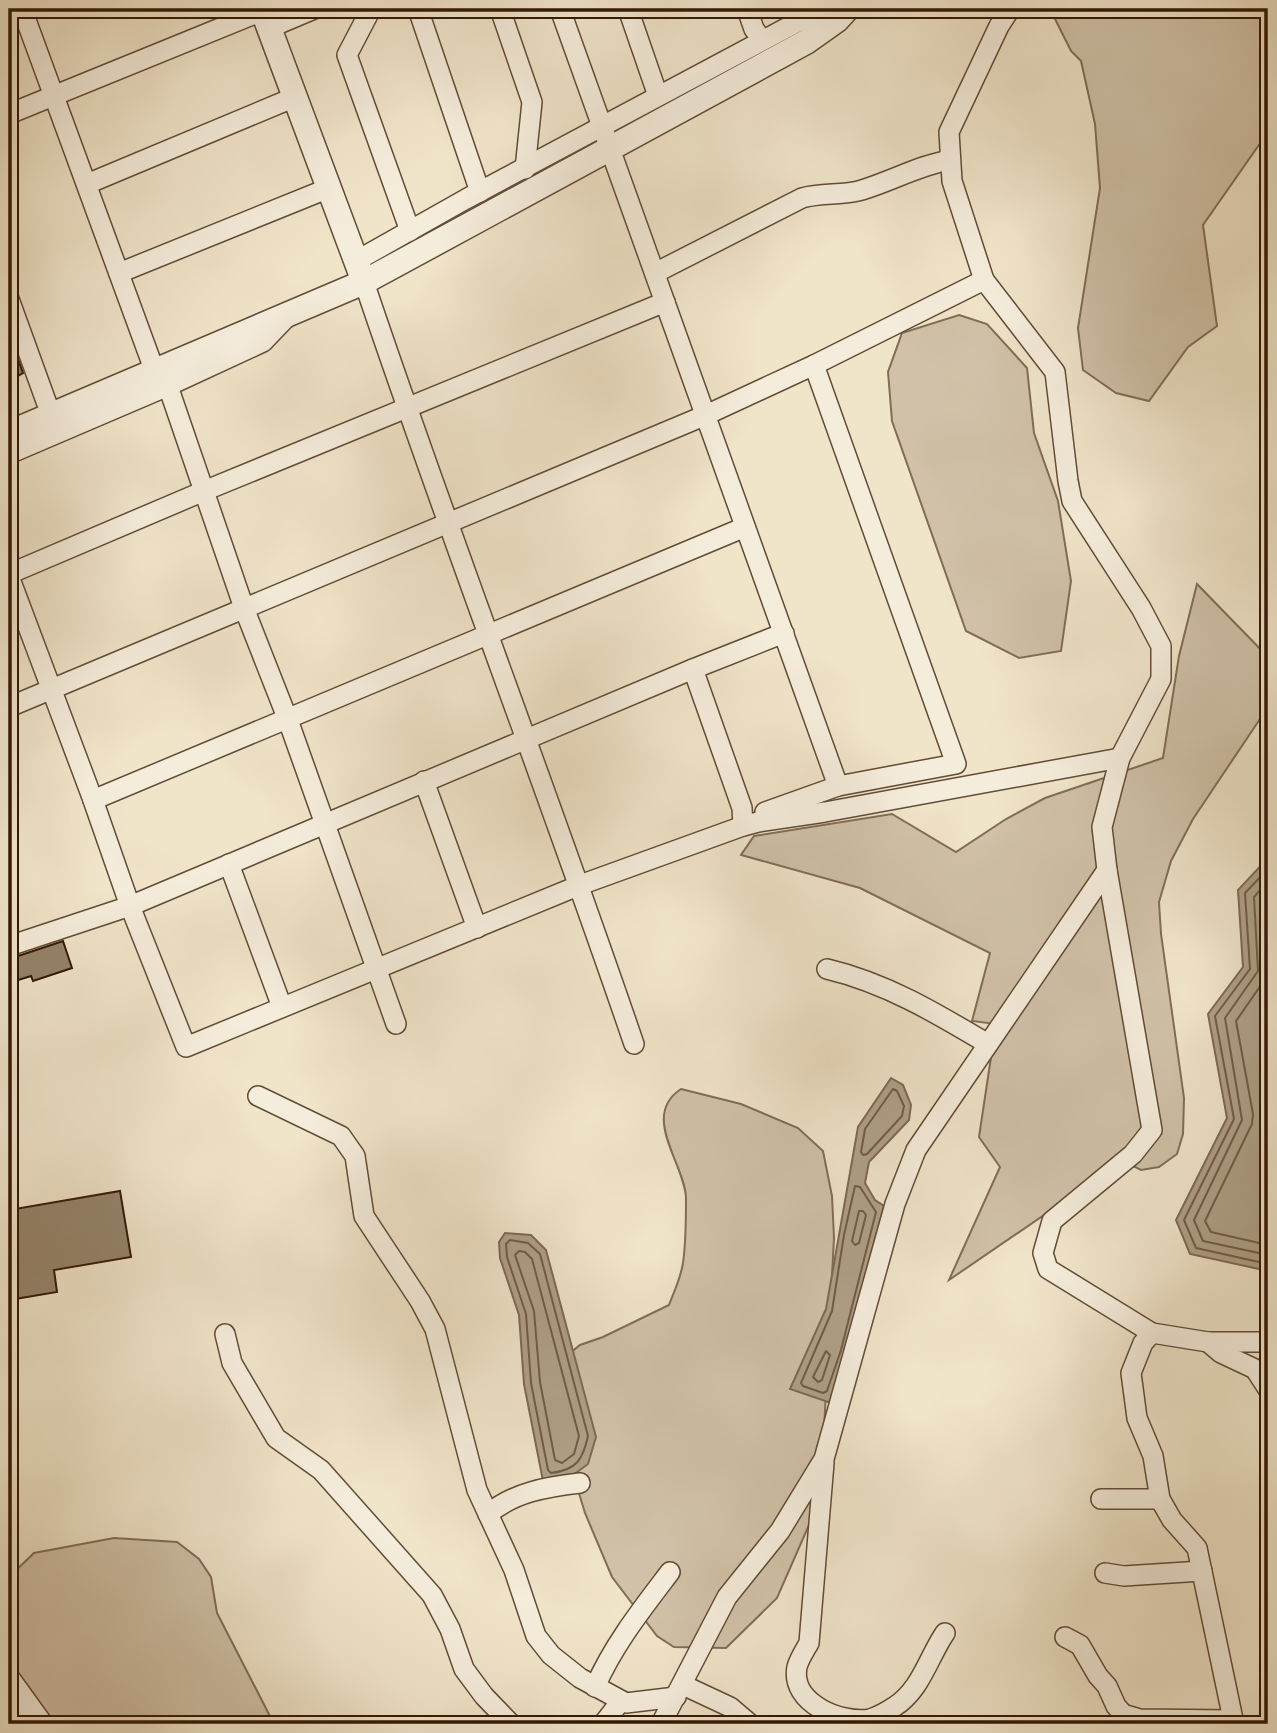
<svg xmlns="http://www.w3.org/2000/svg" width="1277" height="1733" font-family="'IM FELL DW Pica',serif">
	<rect width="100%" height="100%" fill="#f0e4c9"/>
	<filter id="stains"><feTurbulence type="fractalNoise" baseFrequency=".00286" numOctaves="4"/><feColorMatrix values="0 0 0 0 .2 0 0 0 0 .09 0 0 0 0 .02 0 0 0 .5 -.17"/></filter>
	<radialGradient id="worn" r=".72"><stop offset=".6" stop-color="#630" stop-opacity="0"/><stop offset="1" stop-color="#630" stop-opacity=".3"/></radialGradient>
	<g fill="#d0c1a8" stroke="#816d56" stroke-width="2">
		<polygon points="1050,9 1268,9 1268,132 1203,225 1217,326 1188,347 1149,401 1116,393 1083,370 1078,328 1100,188 1095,124 1081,61 1071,51"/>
		<polygon points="959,315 987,324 1027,368 1034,433 1058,501 1071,581 1061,651 1019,658 966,631 892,421 888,372 902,333"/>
		<polygon points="1197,584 1268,657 1268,707 1193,819 1171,861 1159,902 1161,934 1184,1098 1183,1134 1177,1154 1159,1167 1141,1170 1123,1161 949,1280 1000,1167 979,1137 996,1024 972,1021 990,953 860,888 741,855 754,836 892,814 956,852 1006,819 1045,798 1163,758 1179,656"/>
		<path d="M681 1089 741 1104 798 1128 823 1151 832 1196 834 1238 824 1430 809 1525 777 1598 726 1648 674 1647 657 1636 612 1577 585 1513 568 1457 557 1364 580 1345 603 1337 669 1305C674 1292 681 1277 683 1263 686 1243 686 1219 686 1198 685 1164 640 1116 681 1089Z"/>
		<polygon points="114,1538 177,1542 199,1559 211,1577 217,1613 274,1724 9,1724 9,1577 34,1553"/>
	</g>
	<g fill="#af9f86" stroke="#7d6952" stroke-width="2">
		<polygon points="1268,858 1268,1271 1190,1254 1176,1220 1227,1118 1208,1014 1243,967 1238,890"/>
		<polygon points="891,1078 903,1085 911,1105 909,1120 869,1162 865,1183 875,1200 884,1206 831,1403 790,1389 826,1309 858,1127"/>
		<polygon points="505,1233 531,1235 546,1250 596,1437 588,1464 569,1478 543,1481 524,1384 519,1315 500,1258 499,1242"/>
	</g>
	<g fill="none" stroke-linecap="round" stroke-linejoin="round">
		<g stroke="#705c45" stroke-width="2">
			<polyline points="1268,869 1245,893 1250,969 1215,1016 1234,1119 1184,1220 1196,1248 1268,1264"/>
			<polyline points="1268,881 1254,897 1258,971 1225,1018 1242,1120 1194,1220 1203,1241 1268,1255"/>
			<polyline points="1268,975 1236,1021 1253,1114 1252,1124 1205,1221 1211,1232 1268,1245"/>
			<polygon points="893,1089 897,1091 904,1106 902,1116 867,1154 863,1155 861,1152 865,1129"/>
			<polygon points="855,1186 860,1187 876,1212 841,1350 827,1391 823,1393 803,1386 801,1383 832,1311 844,1235"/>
			<polygon points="859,1211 863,1211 866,1215 859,1243 855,1245 852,1241"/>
			<path d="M510 1240 528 1243 540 1254 588 1436C583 1459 577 1470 551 1473L548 1470 531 1383 526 1314 507 1257 506 1244Z"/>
			<polygon points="519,1251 525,1252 532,1259 579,1436 574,1454 562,1463 555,1460 540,1382 534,1311 515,1255"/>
			<polygon points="826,1351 830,1355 822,1380 818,1382 813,1377"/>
		</g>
	</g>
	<g fill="#95836a" stroke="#321904" stroke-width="2">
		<polygon points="9,334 23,373 9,381"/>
		<polygon points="63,941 72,968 33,981 31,976 9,983 9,959"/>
		<polygon points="120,1191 131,1257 54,1270 57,1292 9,1300 9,1210"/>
	</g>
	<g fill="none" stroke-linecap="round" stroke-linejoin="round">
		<g stroke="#624c35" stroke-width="22">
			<g id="minor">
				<polyline points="22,9 155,372"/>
				<polyline points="371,9 347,55 410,231"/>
				<polyline points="418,9 480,192"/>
				<polyline points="500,9 532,102 525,169"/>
				<polyline points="560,9 838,786"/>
				<polyline points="628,9 658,96"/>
				<polyline points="747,9 754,29 762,40"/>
				<polyline points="1010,9 999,26 949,132 952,181 984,280 1055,372 1068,481 1072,501 1141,608 1161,646 1161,679 1120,758 1102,827 1107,870 1152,1130 1133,1154 1052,1221 1043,1253 1048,1269 1152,1333 1208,1342 1268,1342"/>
				<polyline points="269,28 314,9"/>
				<polyline points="9,114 267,9"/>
				<polyline points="87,184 295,97"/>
				<polyline points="356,261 466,199 820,10 837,20"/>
				<polyline points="119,273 329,188"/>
				<path d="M655 273 802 198C822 192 843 196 862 190 892 181 920 165 950 160"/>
				<path d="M364 282C450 538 547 789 634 1044"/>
				<polyline points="9,299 51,415"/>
				<polyline points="168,386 244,608 288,720 396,1024"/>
				<polyline points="9,454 168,386 263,342 286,318"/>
				<polyline points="9,574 204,491 665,302"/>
				<polyline points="9,576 93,800 130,906 186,1047 580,885 743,826 758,822 825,812 1120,758"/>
				<polyline points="693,669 742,808 743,826"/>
				<polyline points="9,707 706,415 814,365 984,280"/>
				<polyline points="424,781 477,928"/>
				<polyline points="93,800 745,527"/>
				<polyline points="765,812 838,786 956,764 814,365"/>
				<polyline points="229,864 282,1007"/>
				<polyline points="9,946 130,906 693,669 784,633"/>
				<path d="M827 969C886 983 936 1013 988 1044"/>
				<polyline points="258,1096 341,1136 355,1156 364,1216 420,1301 435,1329 477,1490 514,1570 536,1636 551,1655 580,1678 626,1703 676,1697"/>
				<polyline points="1152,1333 1143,1343 1131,1373 1137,1418 1153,1456 1160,1499 1172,1520 1197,1548 1234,1724"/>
				<polyline points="225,1334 232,1363 276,1438 321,1470 432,1595 450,1629 464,1669 484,1696 511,1724"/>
				<polyline points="1208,1342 1221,1353 1255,1369 1268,1389"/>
				<path d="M824 1463 809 1643C805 1650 799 1659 797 1667 790 1703 841 1724 870 1719 877 1717 888 1711 894 1707 921 1690 928 1658 945 1633"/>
				<polyline points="1101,1499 1160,1499"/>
				<path d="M488 1514C515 1492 546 1487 580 1483"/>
				<polyline points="1105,1573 1124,1576 1202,1571"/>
				<polyline points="1065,1637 1080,1645 1098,1676 1107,1686 1116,1706 1123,1714 1140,1719 1233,1720"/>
				<polyline points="683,1685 730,1707 750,1724"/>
				<path d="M595 1687C614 1644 642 1609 670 1572"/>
				<polyline points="603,1724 621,1701"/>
				<polyline points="661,1724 727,1597 780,1531 824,1459 895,1204 916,1150 1107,870"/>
			</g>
		</g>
		<g stroke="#624c35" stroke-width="27">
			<g id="tertiary">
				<polyline points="262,9 364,282"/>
				<polyline points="9,433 364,282 806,42 837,20 847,9"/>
				<polyline points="9,1681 40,1724"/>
			</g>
		</g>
		<use href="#minor" stroke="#f5eddc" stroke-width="19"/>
		<use href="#tertiary" stroke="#f5eddc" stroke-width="24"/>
	</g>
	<rect width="1277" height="1733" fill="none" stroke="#f0e4c9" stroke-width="35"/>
	<rect x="10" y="10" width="1256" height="1712" fill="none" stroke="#321904" stroke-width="3.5"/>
	<rect x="18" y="18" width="1242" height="1698" fill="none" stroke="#321904" stroke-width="2"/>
	<rect width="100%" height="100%" filter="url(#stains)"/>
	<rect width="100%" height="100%" fill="url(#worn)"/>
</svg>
